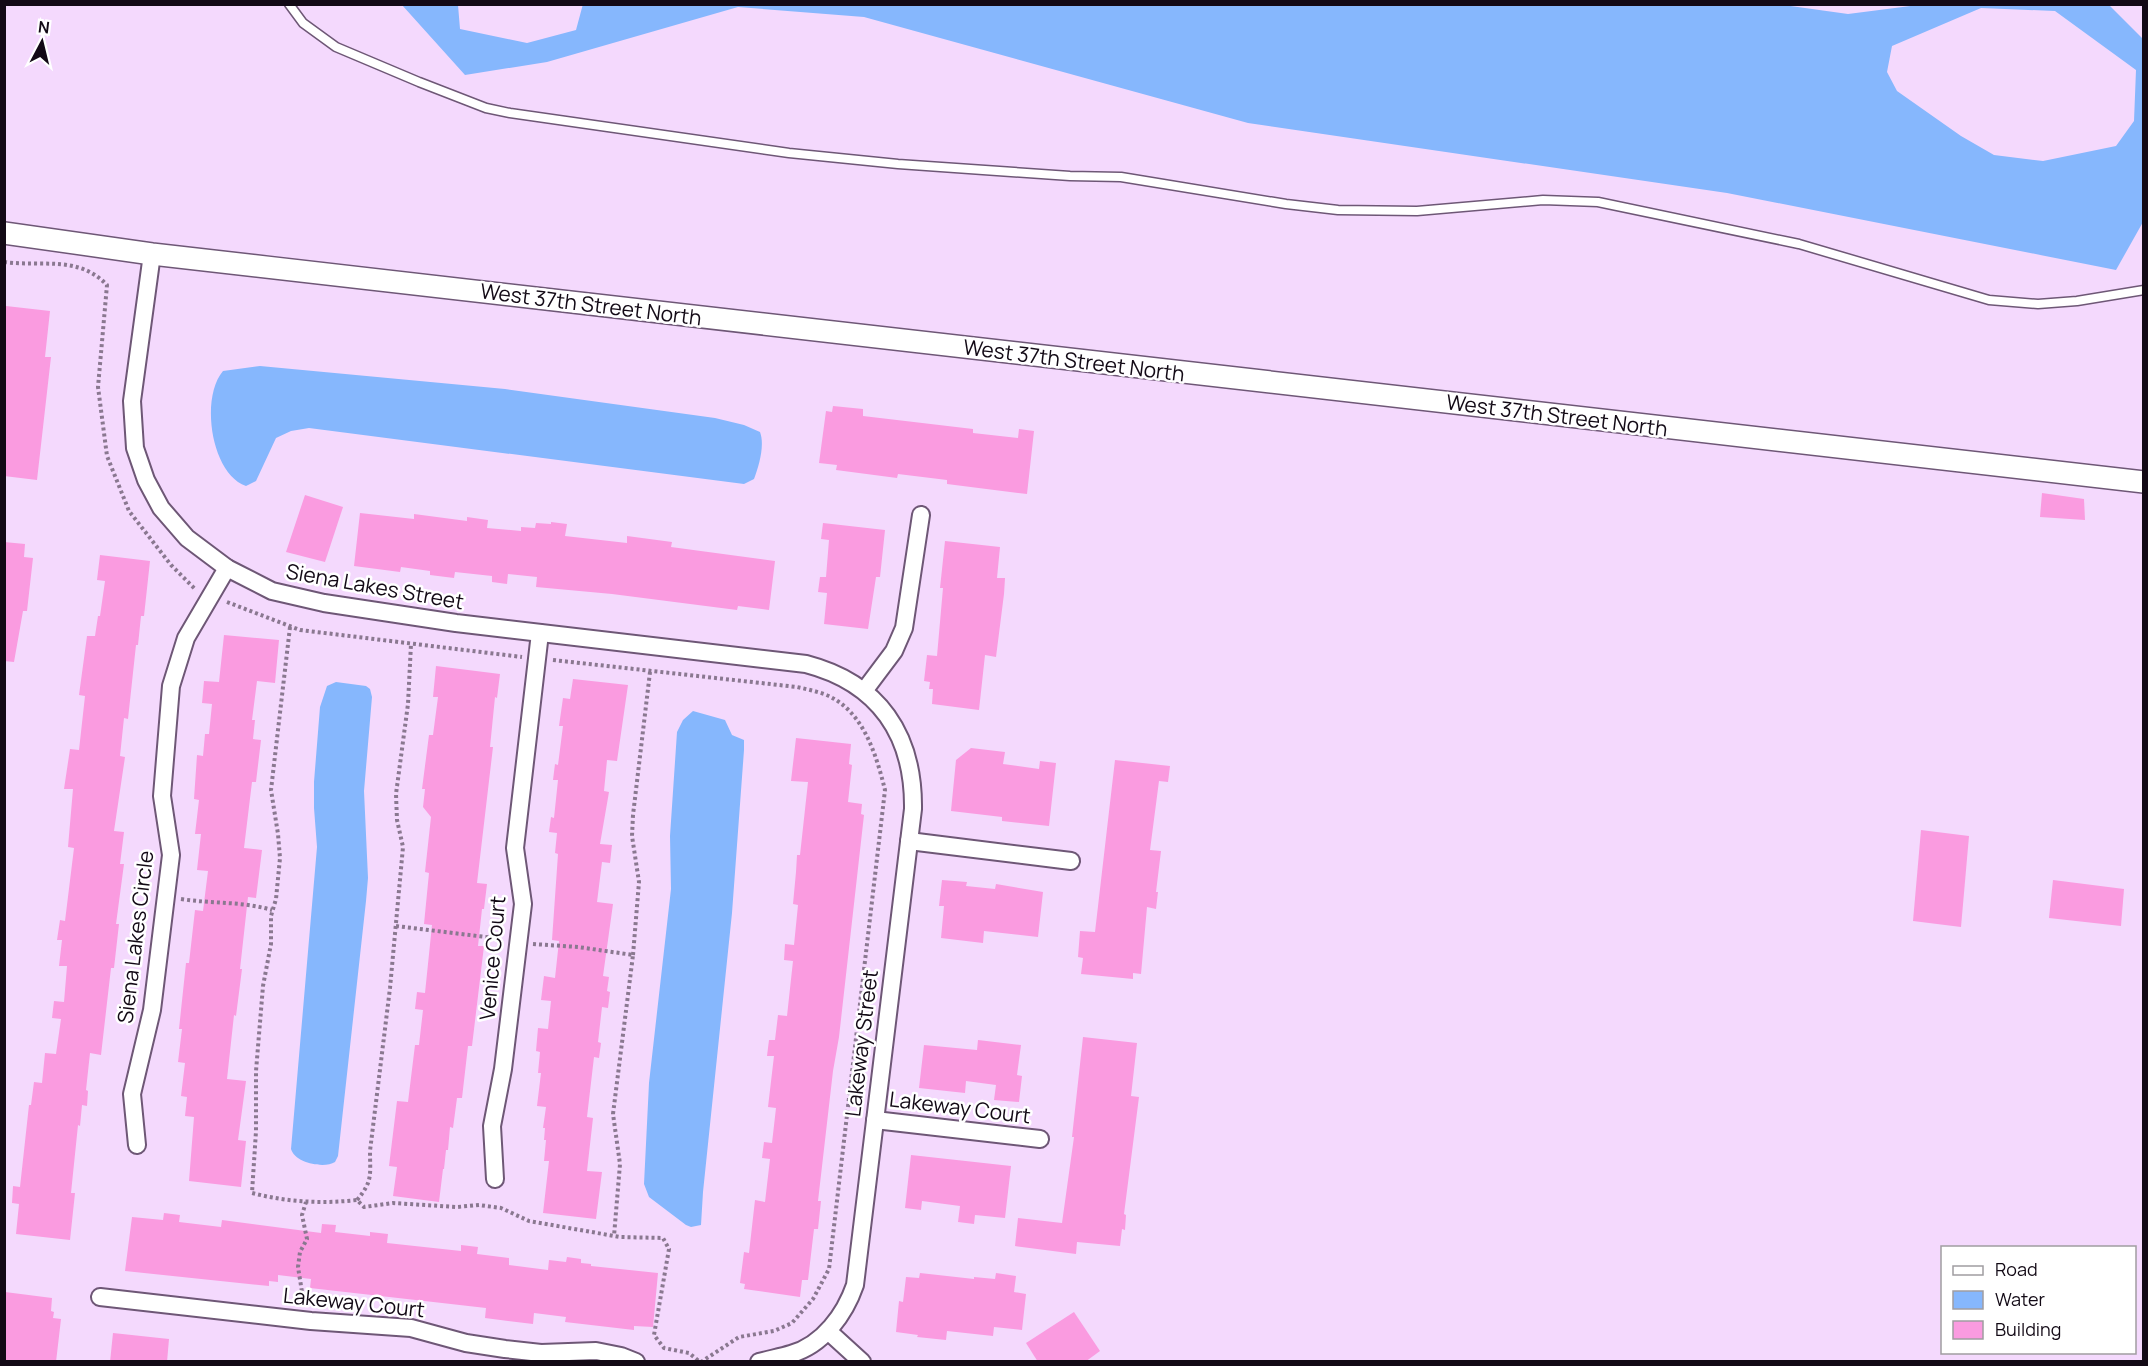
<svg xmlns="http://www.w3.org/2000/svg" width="2148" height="1366" font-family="Manrope,sans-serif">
	<rect width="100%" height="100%" fill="#f4d9fd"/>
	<g fill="#86b7fd" fill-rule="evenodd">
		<path d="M583 4H1777L1848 14 1926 4 2109 5 2143 39V222L2116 270 1727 193 1248 123 864 17 738 7 547 62 465 75 402 5H458L460 29 527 43 576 30ZM1981 8 2055 11 2136 70 2134 121 2116 146 2043 161 1994 155 1961 136 1897 91 1887 72 1892 46Z"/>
		<path d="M260 366 505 389 715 418 744 425 760 432C765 445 759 466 754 479L744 484 309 428 291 431 276 438 256 481 246 486C211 474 200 398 223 371Z"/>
		<path d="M336 682 366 686 370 689 372 697 364 791 368 878 366 901 338 1156 335 1162C324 1169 295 1163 291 1149L317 847 314 808V782L320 707 327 686Z"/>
		<polygon points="693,711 725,720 732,735 744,740 744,750 732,913 703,1192 701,1225 691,1227 686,1225 649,1197 644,1184 649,1083 671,889 670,836 677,732 683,720"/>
	</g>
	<g fill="#fa9be0">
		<polygon points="6,306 50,311 45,357 51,357 37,480 4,476"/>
		<polygon points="833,406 863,409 863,416 973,429 973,433 1018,438 1019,429 1034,431 1027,494 947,484 947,480 898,474 897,478 836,470 837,465 819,463 826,411 832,412"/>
		<polygon points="2042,493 2084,499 2085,520 2040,517"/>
		<polygon points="305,495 343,507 325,562 286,552"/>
		<polygon points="360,513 414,519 414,514 467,521 467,517 488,520 487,528 521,531 521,527 535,528 536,523 551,524 551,522 567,524 565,536 627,543 627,536 672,542 671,547 775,561 769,610 738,606 737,610 612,594 536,587 537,577 508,574 507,584 492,582 492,576 455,572 454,578 430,575 430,571 401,567 400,572 354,566"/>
		<polygon points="823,523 885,530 880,577 876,577 868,629 824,624 827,593 818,592 820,577 826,577 829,540 821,539"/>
		<polygon points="945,541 1000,547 997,578 1005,578 1004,594 996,657 985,655 979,710 932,704 933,689 929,689 930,682 924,681 927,655 937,656 943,588 940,588"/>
		<polygon points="4,542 25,544 24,557 33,558 27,611 23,611 14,662 4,661"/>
		<polygon points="100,555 150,561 144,616 141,616 138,645 136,645 128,719 124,718 120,756 125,757 114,831 124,832 120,864 124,864 116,924 119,924 114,968 111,968 101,1055 90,1053 86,1090 88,1091 87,1106 82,1105 80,1126 78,1125 71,1193 75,1193 70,1240 16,1234 19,1204 12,1203 13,1186 20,1187 29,1105 31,1105 34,1082 42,1083 45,1053 56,1054 61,1019 52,1018 54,1001 64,1002 67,966 59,966 62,940 57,940 60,920 65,921 74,848 68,847 73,789 64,789 70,749 79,750 85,696 79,695 87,636 95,636 98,616 100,616 105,581 97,580"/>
		<polygon points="224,635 279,640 275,683 257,681 252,720 255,720 253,739 261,740 256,782 252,782 244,848 262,850 256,898 248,897 240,969 242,969 236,1016 234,1015 227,1079 246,1081 238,1140 246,1141 241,1187 189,1181 194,1117 185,1116 187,1097 181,1096 185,1063 178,1062 182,1029 179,1029 186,963 189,963 195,910 203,911 208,871 197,870 201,834 195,834 199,800 194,799 197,755 203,756 205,734 209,734 212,704 202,703 204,681 219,682"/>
		<polygon points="436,666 500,674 497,698 495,697 490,747 493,747 477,883 487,884 484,909 482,909 478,946 484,946 472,1046 468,1046 462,1098 457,1098 453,1128 450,1127 448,1150 446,1150 444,1169 443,1169 439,1202 393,1196 397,1167 389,1166 397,1101 408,1102 415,1045 419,1045 423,1010 415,1009 417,992 425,993 432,925 424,924 429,873 425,872 431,817 423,807 425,789 422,789 429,735 433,735 438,697 433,697"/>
		<polygon points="573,679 628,685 617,761 607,760 604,791 609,792 600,844 612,845 610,863 602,862 597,902 613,904 603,976 609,977 607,991 610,992 608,1008 602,1007 598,1042 601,1043 599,1058 594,1057 587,1117 593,1118 587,1171 602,1172 596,1219 543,1213 549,1161 544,1161 546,1140 544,1140 545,1128 543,1128 546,1107 537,1106 541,1073 538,1073 540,1052 536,1051 538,1028 548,1029 551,1001 541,1000 544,976 555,978 559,941 552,940 558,854 555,853 557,833 549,832 551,817 554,818 558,780 553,780 555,764 558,765 563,726 559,726 563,698 570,699"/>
		<polygon points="796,738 851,744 849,764 852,765 848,802 862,804 861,814 864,815 839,1037 833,1071 818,1201 821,1201 818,1229 814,1229 808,1280 802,1280 800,1297 744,1289 745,1284 740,1283 744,1252 749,1253 755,1200 765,1202 770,1159 762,1158 764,1142 772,1143 776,1108 768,1107 774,1056 767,1056 769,1040 775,1040 778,1015 787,1016 793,961 784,960 785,944 794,945 798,905 793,904 796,872 797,855 800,855 808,782 791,781"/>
		<polygon points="971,748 1005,752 1003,764 1039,769 1040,761 1056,763 1049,826 1002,821 1002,817 951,811 956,760"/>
		<polygon points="1115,760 1170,766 1168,782 1159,781 1150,850 1161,851 1156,892 1158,892 1156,909 1147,907 1141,974 1133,973 1133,979 1081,974 1083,958 1078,957 1080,931 1095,932"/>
		<polygon points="1921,830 1969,836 1961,927 1913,921"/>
		<polygon points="942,880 967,882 966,886 995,889 996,884 1043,892 1038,937 984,931 983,943 941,938 944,906 939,906"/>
		<polygon points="2053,880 2124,889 2121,926 2049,918"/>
		<polygon points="1083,1037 1137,1043 1131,1096 1139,1097 1124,1214 1126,1215 1125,1230 1122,1229 1120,1246 1077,1242 1076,1254 1015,1246 1018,1218 1062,1223 1074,1137 1072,1137"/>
		<polygon points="978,1040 1021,1045 1017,1075 1022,1076 1019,1102 994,1100 996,1085 966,1081 965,1093 919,1088 924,1045 977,1050"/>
		<polygon points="911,1155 1011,1166 1005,1218 975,1215 974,1224 958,1222 960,1206 922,1201 921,1210 905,1208"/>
		<polygon points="164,1213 180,1215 179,1222 221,1227 222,1220 321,1233 322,1224 336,1225 335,1232 370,1236 370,1232 388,1234 387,1243 461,1251 461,1245 478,1247 477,1254 509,1258 509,1265 548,1270 549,1260 566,1262 567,1257 581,1259 581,1263 591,1264 591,1266 658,1273 653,1327 634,1326 634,1330 565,1322 566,1317 534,1313 533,1324 485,1318 486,1308 310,1288 311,1279 278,1275 278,1282 269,1281 269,1286 125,1271 132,1217 163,1220"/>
		<polygon points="920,1273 974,1279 974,1277 995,1279 996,1273 1016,1276 1014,1292 1026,1294 1022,1330 994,1327 993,1336 947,1331 946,1340 917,1337 918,1335 896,1332 899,1301 903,1302 906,1277 919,1278"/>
		<polygon points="5,1292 52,1298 51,1311 54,1312 53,1318 61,1319 56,1362 4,1362"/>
		<polygon points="1074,1312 1100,1351 1085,1362 1038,1362 1026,1343"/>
		<polygon points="113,1333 169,1339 167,1362 110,1362"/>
	</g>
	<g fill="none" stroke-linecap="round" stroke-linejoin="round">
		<g stroke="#6e5776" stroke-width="11">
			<polyline id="service" points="289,4 303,23 336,47 419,82 486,108 510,113 789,153 898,164 1070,176 1121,177 1286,204 1338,210 1417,211 1543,200 1598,202 1799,244 1989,300 2038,304 2077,301 2144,290"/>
		</g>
		<g stroke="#6e5776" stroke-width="20">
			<g id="minor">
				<path d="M152 254 132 401 135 448 146 480 161 508 187 538 227 568 272 591 324 603 456 623 806 664C879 683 914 735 913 809L855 1285C845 1314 823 1345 791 1354 781 1357 770 1359 759 1362"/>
				<polyline points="864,691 894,651 904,628 921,515"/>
				<polyline points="909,841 1071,861"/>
				<polyline points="875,1120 1040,1139"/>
				<polyline points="137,1145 132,1094 152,1010 171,855 162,796 171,686 186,638 227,568"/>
				<polyline points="495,1179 492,1126 503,1069 523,904 515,848 540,633"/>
				<polyline points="100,1297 311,1321 411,1328 466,1343 505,1349 541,1353 596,1351 621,1356 636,1362"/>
				<polyline points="828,1331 862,1362"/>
			</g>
		</g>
		<g stroke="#6e5776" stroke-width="24">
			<polyline id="tertiary" points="4,233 152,254 2144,482"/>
		</g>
		<g stroke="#8a7890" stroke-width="4" stroke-dasharray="3 3" stroke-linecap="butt">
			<path d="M4 262C43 267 78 255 107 285L98 387 107 456 129 511 171 565 195 589"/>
			<polyline points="227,602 300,630 522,657"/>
			<path d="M290 627 271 790 278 834 280 858 276 899 271 916V944L263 986 256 1071V1131L252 1193C287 1202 321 1204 357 1200L364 1207 393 1203 457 1207 479 1205 501 1208 529 1221 620 1237 663 1238 669 1249 654 1335 664 1348 689 1353 700 1362"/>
			<path d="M553 660 797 687C806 689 815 691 824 694 863 709 876 754 885 790L829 1269 813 1299 792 1323 774 1331 739 1337 701 1362"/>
			<path d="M181 899C213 904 241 901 272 910"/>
			<polyline points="396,926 502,939"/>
			<polyline points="533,944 578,947 633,955 613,1114 620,1164 614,1236"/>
			<polyline points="633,955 639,882 632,836 633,815 650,672"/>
			<path d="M357 1200C373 1181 370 1175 370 1151L390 988 403 847 397 820 396 794 408 704 411 644"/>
			<polyline points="300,1303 302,1292 298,1267 300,1252 307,1239 302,1215 306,1202"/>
		</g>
		<use href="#service" stroke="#fff" stroke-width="8"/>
		<use href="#minor" stroke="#fff" stroke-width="16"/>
		<use href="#tertiary" stroke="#fff" stroke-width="21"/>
	</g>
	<g text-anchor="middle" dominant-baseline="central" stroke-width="5" stroke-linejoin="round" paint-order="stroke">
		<g font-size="21" fill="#120915" stroke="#fff">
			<text transform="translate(591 304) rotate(7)">West 37th Street North</text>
			<text transform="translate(1074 360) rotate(7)">West 37th Street North</text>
			<text transform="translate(1557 415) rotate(7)">West 37th Street North</text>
			<text transform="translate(375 586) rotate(10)">Siena Lakes Street</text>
			<text transform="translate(135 937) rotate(-83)">Siena Lakes Circle</text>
			<text transform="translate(492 958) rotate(-85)">Venice Court</text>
			<text transform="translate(861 1043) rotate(-83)">Lakeway Street</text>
			<text transform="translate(960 1107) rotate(7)">Lakeway Court</text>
			<text transform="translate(354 1302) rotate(6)">Lakeway Court</text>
		</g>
	</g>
	<rect width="2148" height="1366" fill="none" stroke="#120915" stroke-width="12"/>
	<rect x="1941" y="1246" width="195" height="108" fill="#ffffff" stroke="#a09da1" stroke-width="1.5"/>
	<rect x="1953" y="1266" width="30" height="9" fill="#ffffff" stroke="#a09da1" stroke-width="1.5"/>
	<text x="1995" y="1276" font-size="18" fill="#120915">Road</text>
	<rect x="1953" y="1291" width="30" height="18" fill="#86b7fd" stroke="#a09da1" stroke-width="1.5"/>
	<text x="1995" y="1306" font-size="18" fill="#120915">Water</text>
	<rect x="1953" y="1321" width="30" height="18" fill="#fa9be0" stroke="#a09da1" stroke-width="1.5"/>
	<text x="1995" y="1336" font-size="18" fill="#120915">Building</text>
	<g transform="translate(42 42) rotate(7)" stroke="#ffffff" stroke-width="4.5" paint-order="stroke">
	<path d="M0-4.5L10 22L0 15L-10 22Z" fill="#120915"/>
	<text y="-9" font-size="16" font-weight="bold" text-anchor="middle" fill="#120915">N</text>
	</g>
</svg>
